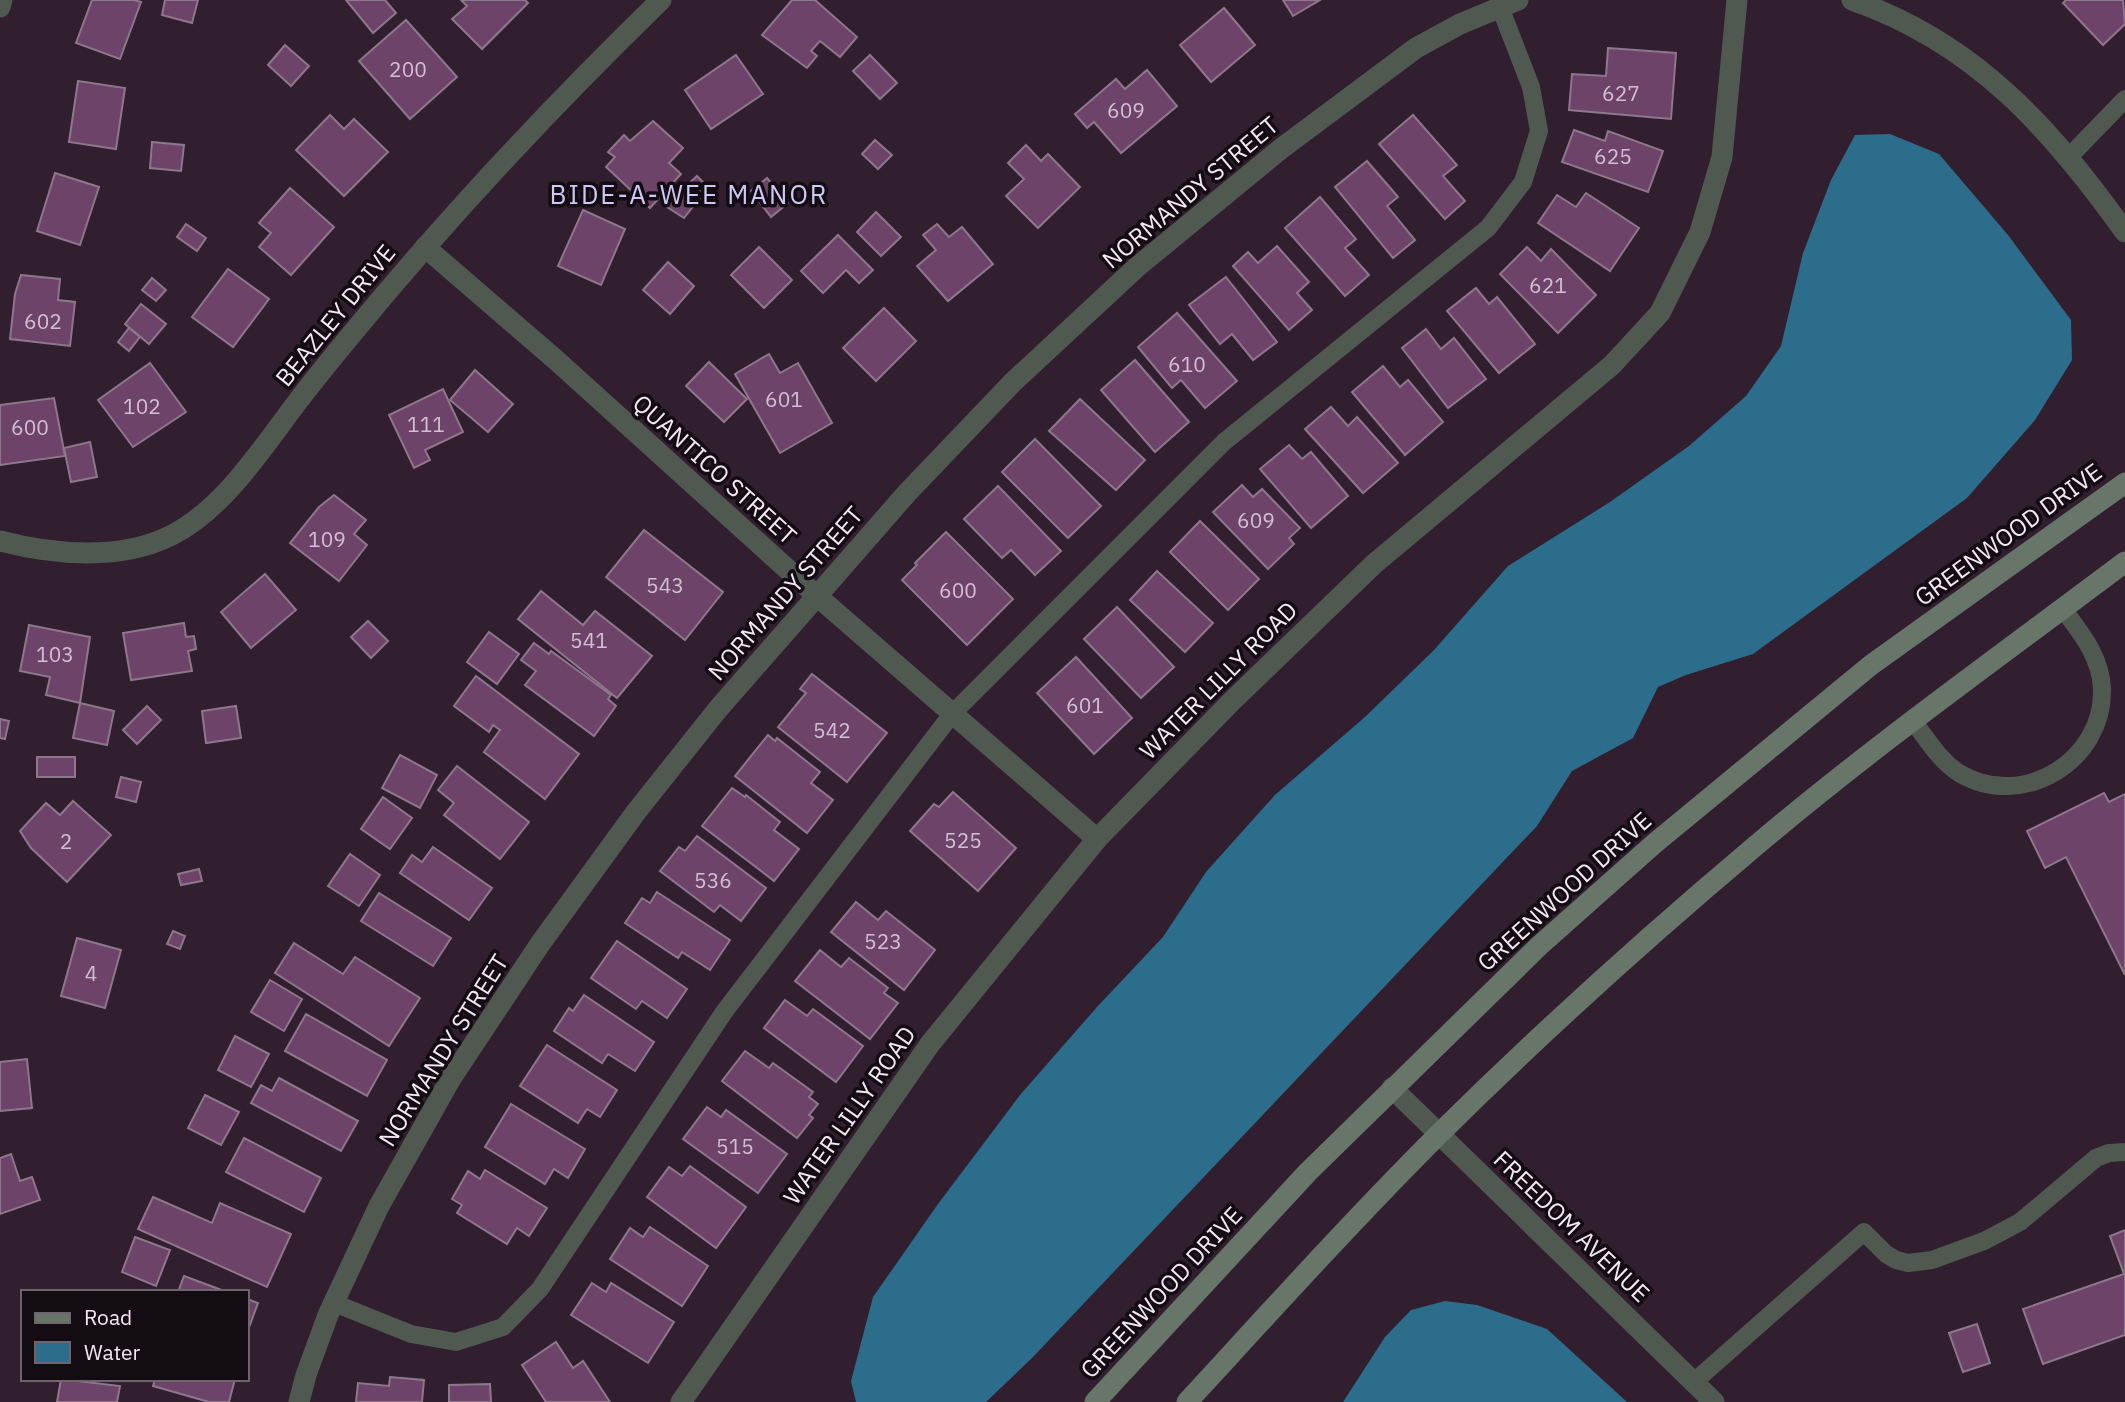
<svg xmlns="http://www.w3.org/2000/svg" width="2125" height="1402" font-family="'IBM Plex Sans',sans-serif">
	<rect width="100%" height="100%" fill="#311e2f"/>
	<g fill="#2d6d8c">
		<polygon points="1890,134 1939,154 2008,235 2071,320 2072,360 2035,420 1967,498 1753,654 1686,675 1658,687 1633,738 1572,771 1537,826 1032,1358 986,1402 856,1402 851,1381 873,1297 938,1204 1020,1095 1097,1007 1163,937 1206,872 1275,795 1366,716 1434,650 1508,566 1610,502 1689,446 1746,396 1781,346 1803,253 1831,180 1855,135"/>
		<polygon points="1445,1301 1477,1305 1547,1329 1627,1402 1343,1402 1385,1337 1411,1310"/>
	</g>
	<g fill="#6e436a" stroke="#8d778b" stroke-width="2">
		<polygon points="92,0 134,0 141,2 120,59 76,43"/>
		<polygon points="165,0 198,0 192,23 162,15"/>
		<polygon points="346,0 385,0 396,13 373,33"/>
		<polygon points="461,0 525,0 528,3 482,49 452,19 467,6"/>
		<polygon points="792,0 815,0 857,37 840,57 820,41 811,51 817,56 807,68 762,35"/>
		<polygon points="1283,0 1320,0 1293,16"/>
		<polygon points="2066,0 2123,0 2125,24 2103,45 2063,3"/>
		<polygon points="1224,8 1255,45 1211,82 1180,45"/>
		<polygon points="406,20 457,77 410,119 359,61"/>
		<polygon points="285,45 309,66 291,86 268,65"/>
		<polygon points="1608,48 1676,53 1671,119 1569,110 1572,74 1606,76"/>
		<polygon points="736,55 763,94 711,129 685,90"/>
		<polygon points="870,55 897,83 880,99 853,71"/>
		<polygon points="1147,70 1177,106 1121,153 1094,122 1087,128 1075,114 1116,79 1125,89"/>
		<polygon points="78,81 125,88 116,149 69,142"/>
		<polygon points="330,115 344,129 354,119 388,152 344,196 296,150"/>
		<polygon points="1413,115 1457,165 1443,176 1465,201 1445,219 1379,144"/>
		<polygon points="653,121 683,148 669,163 681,174 650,208 606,167 615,157 608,152 624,135 630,141"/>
		<polygon points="1574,130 1605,141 1608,131 1663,151 1648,192 1562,162"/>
		<polygon points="875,140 892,155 878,169 862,154"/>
		<polygon points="152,142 184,145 181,171 150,168"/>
		<polygon points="1026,145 1041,161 1048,154 1080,187 1038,228 1006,196 1024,179 1008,163"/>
		<polygon points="1367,161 1398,197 1387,206 1415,240 1393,258 1335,187"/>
		<polygon points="55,173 99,187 80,245 37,231"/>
		<polygon points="697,176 709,188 695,204 681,191"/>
		<polygon points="767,178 788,203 771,217 751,191"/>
		<polygon points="290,188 334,227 291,275 259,247 271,233 259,223"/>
		<polygon points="681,191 695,204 684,218 667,207"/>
		<polygon points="1586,193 1639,228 1610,271 1538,223 1557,195 1576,207"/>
		<polygon points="1320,197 1356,239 1345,248 1369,275 1345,296 1285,228"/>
		<polygon points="583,210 625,229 601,285 558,266"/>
		<polygon points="876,212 901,237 881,256 857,232"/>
		<polygon points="186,224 206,238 197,251 177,237"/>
		<polygon points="937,224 949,237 962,227 993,264 948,301 917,266 936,250 923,235"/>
		<polygon points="838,235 873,270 859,283 846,270 823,293 801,271"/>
		<polygon points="1277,246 1309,282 1297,293 1312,310 1289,330 1233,266 1248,252 1258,263"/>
		<polygon points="759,247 792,280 764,308 731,275"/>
		<polygon points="1527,247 1541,261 1551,249 1596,295 1558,333 1500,274"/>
		<polygon points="668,262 694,286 670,314 643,290"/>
		<polygon points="228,269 269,299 233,347 192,317"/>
		<polygon points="21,275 60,279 58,300 75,302 70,346 10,339 15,294"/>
		<polygon points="1226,277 1277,342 1253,360 1232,334 1220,344 1189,305"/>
		<polygon points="152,278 166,290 156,301 142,290"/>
		<polygon points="1476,288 1489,304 1497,297 1535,344 1499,373 1447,311"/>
		<polygon points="141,304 166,324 149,344 125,324"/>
		<polygon points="884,308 916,341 876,381 843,348"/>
		<polygon points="1177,313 1237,381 1205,408 1181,380 1172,388 1138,347"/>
		<polygon points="129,328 140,337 129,351 118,342"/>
		<polygon points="1426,329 1441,349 1454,338 1486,379 1448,408 1402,348"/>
		<polygon points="769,354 780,373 798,363 832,423 780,453 735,374"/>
		<polygon points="1135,360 1189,422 1155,452 1101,390"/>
		<polygon points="709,362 747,399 724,422 686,386"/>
		<polygon points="150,363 186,412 133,447 98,400"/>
		<polygon points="1383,366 1400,387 1408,380 1443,422 1405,455 1352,392"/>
		<polygon points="475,370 513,404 488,432 450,400"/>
		<polygon points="443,389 463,432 425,450 430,460 414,468 389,415"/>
		<polygon points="54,398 65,456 0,465 0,405"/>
		<polygon points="1080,399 1145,460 1116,490 1049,431"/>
		<polygon points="1331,407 1348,426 1357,417 1398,463 1363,493 1305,429"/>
		<polygon points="1035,439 1101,506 1068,538 1002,472"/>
		<polygon points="90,442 97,477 71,482 64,448"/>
		<polygon points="1289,445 1302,459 1311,452 1348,496 1311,528 1260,469"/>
		<polygon points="1242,485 1253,497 1262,489 1300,528 1289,538 1294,544 1268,569 1213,512"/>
		<polygon points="998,486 1061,551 1035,575 1011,550 1002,558 964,519"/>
		<polygon points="334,495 366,520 354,534 367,545 339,581 290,543 319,507"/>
		<polygon points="1200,521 1259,579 1228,610 1170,552"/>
		<polygon points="644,530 723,592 685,640 606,577"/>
		<polygon points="946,532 1013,599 967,645 902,580 917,565 915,563"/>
		<polygon points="1157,571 1213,623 1185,652 1130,600"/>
		<polygon points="265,574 296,610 251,648 221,612"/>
		<polygon points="541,591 583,625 595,611 652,656 617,698 518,619"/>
		<polygon points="1117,607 1174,667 1141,698 1084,639"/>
		<polygon points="368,621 388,641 371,658 351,637"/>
		<polygon points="184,623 186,637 194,636 196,649 188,651 192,671 131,680 123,633"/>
		<polygon points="29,625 90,637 80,703 46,695 50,677 20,671"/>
		<polygon points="489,632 519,654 497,684 467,662"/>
		<polygon points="534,643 549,654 551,651 611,695 608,699 616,706 594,736 525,685 536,671 521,660"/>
		<polygon points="1076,657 1132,718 1094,754 1037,693"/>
		<polygon points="812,674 887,733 847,782 778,727 806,693 800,689"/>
		<polygon points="476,676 579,754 545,799 484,752 500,730 493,725 489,732 454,706"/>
		<polygon points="80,703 114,711 107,745 73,738"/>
		<polygon points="147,706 161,720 137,744 123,730"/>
		<polygon points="236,706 241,738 206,743 202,711"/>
		<polygon points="0,719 9,721 5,739 0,738"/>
		<polygon points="768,735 775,741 777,738 820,772 811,783 833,800 807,833 735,776"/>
		<polygon points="400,755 437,775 420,808 382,788"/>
		<rect x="37" y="757" width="38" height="20"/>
		<polygon points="457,766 529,822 500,859 444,815 454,803 438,790"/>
		<polygon points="121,777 141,782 136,802 116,797"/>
		<polygon points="732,788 745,797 746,795 780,822 774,830 799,849 774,881 702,826"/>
		<polygon points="953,792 1016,848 978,891 910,831 934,804 939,807"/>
		<polygon points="2104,793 2109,802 2125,794 2125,975 2066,857 2045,868 2027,831"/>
		<polygon points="383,797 412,818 390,849 361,829"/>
		<polygon points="73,801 111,835 67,882 31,848 20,831 46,803 60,815"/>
		<polygon points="697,836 766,888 741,921 720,905 714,912 660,871 679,847 685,851"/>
		<polygon points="433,847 492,888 469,920 400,873 412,855 422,862"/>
		<polygon points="350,854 380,875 359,906 328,886"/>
		<polygon points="199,869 202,881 181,885 178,874"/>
		<polygon points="657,892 730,940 710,970 682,952 678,958 625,923 642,898 650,903"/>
		<polygon points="379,893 451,938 433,966 361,921"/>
		<polygon points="856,902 878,920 886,911 935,950 904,990 831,932"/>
		<polygon points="173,931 185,936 180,949 167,944"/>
		<polygon points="77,938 121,950 105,1008 61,996"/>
		<polygon points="617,941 687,989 667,1018 642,1001 636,1009 591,978"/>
		<polygon points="294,943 343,974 355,957 420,998 389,1046 275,973"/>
		<polygon points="820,950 841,967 849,958 888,988 884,993 898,1003 870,1039 795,981"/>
		<polygon points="270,980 302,999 284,1031 251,1012"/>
		<polygon points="584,995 654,1042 635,1071 608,1054 602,1063 554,1031 569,1008 573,1011"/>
		<polygon points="785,1000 807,1016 813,1009 863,1046 836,1082 764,1028"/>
		<polygon points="306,1014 387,1060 367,1096 285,1051"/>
		<polygon points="235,1036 269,1054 251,1087 218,1070"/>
		<polygon points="547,1045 617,1090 600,1117 587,1109 578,1123 520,1086"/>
		<polygon points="745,1051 769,1068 773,1063 813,1092 809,1097 818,1104 809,1115 813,1118 797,1138 722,1081"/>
		<polygon points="27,1059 32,1108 0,1111 0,1062"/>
		<polygon points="279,1078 358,1121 341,1151 251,1103 261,1085 272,1091"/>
		<polygon points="205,1095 239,1112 221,1145 188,1128"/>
		<polygon points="511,1104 585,1149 568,1178 554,1169 545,1184 485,1147"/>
		<polygon points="707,1107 721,1117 726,1110 787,1154 758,1193 683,1139"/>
		<polygon points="244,1138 321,1178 304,1212 226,1172"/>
		<polygon points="11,1154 20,1181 32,1177 40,1200 0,1214 0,1158"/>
		<polygon points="690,1166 746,1207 716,1248 647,1197 669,1167 682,1176"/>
		<polygon points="485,1170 547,1208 529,1236 517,1228 507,1244 457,1213 462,1205 452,1199 468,1171 480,1179"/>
		<polygon points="153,1197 212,1223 220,1203 291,1234 267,1287 138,1229"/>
		<polygon points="650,1227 708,1266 682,1306 610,1259 630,1228 643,1237"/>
		<polygon points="2125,1230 2125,1335 2043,1364 2023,1309 2124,1274 2110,1236"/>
		<polygon points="135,1237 170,1250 156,1286 122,1272"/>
		<polygon points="184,1276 227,1292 178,1292"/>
		<polygon points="592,1283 606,1292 611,1283 674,1322 648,1363 571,1315"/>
		<polygon points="247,1299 258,1303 247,1333"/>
		<polygon points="1977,1324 1990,1363 1963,1372 1949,1333"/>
		<polygon points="556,1342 573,1368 583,1361 610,1402 546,1402 522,1365"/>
		<polygon points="390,1377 424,1380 422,1402 356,1402 358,1383 389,1386"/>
		<polygon points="61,1379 120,1386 117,1402 57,1402"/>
		<polygon points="155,1379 235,1379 229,1402 209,1402 153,1386"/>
		<polygon points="490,1384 491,1402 449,1402 449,1385"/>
	</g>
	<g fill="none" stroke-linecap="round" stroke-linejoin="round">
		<g stroke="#505950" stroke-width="18">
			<polyline points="2069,157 2125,99"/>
			<path d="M1913 721C1927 739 1939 760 1959 773 2022 811 2104 761 2102 689 2101 657 2081 633 2063 609"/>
			<polyline points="334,1303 411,1334 456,1342 503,1327 540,1289 724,1012 952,714 1224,442 1488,228 1523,182 1539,131 1531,87 1500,7"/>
			<polyline points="1695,1381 1864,1232 1886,1254 1896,1260 1908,1263 1932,1260 1984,1241 2020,1222 2096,1158 2109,1153 2125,1152"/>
		</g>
		<g stroke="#505950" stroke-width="21">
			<path d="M1852 0C1976 43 2051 129 2125 232"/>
			<polyline points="0,7 2,0"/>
			<polyline points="425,247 556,360 817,596 1097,839"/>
			<path d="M0 541C54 555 121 561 172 535 223 509 261 450 295 405 313 381 332 358 351 335 448 217 552 106 661 0"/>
			<polyline points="1392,1088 1714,1402"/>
			<polyline points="299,1402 306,1375 328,1315 379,1206 450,1080 540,944 636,812 718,709 817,596 907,493 1013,382 1137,267 1282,148 1416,48 1460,24 1518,0"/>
			<polyline points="681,1402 930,1044 1097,839 1232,701 1374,564 1612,365 1660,313 1700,232 1722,157 1737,0"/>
		</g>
		<g stroke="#677668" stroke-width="21">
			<polyline points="1095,1402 1308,1172 1539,946 1655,843 1871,665 2125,483"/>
			<path d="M1187 1402C1270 1312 1352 1221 1439 1134 1539 1035 1645 939 1753 848 1872 747 2000 656 2125 562"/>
		</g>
	</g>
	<g text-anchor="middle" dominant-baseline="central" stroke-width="7" stroke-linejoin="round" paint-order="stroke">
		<g font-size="21" fill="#d3bfd2">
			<text x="408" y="69">200</text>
			<text x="1621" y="93">627</text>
			<text x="1126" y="110">609</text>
			<text x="1613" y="156">625</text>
			<text x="1548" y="285">621</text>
			<text x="43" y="321">602</text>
			<text x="1187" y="364">610</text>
			<text x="784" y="399">601</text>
			<text x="142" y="406">102</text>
			<text x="426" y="424">111</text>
			<text x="30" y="427">600</text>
			<text x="1256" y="520">609</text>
			<text x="327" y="539">109</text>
			<text x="665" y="585">543</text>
			<text x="958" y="590">600</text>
			<text x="589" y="640">541</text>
			<text x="55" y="654">103</text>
			<text x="1085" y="705">601</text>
			<text x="832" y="730">542</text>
			<text x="963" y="840">525</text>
			<text x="66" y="841">2</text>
			<text x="713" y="880">536</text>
			<text x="883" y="941">523</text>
			<text x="91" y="973">4</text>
			<text x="735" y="1146">515</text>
		</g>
		<g font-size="24" fill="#f5e8f4" stroke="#140c13">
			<text transform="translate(1190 192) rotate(-40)">NORMANDY STREET</text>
			<text transform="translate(335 315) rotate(-51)">BEAZLEY DRIVE</text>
			<text transform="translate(715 469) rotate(42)">QUANTICO STREET</text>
			<text transform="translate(2008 534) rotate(-36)">GREENWOOD DRIVE</text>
			<text transform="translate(785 593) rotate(-49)">NORMANDY STREET</text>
			<text transform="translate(1218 680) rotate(-45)">WATER LILLY ROAD</text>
			<text transform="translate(1564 891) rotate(-42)">GREENWOOD DRIVE</text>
			<text transform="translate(443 1050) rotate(-58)">NORMANDY STREET</text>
			<text transform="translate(849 1115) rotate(-55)">WATER LILLY ROAD</text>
			<text transform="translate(1572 1226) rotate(44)">FREEDOM AVENUE</text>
			<text transform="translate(1161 1292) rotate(-47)">GREENWOOD DRIVE</text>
		</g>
		<g font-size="26" letter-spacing="2" fill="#cdc9f4" stroke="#140c13">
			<text x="689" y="194">BIDE-A-WEE MANOR</text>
		</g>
	</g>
	<rect x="21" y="1290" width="228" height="91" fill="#140c13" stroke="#6e646d" stroke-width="2"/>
	<rect x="35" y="1313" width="35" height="10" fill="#677668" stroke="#6e646d" stroke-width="2"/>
	<text x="84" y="1325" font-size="21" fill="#f5e8f4">Road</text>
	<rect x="35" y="1342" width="35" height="21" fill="#2d6d8c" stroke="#6e646d" stroke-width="2"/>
	<text x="84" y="1360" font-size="21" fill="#f5e8f4">Water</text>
</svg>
